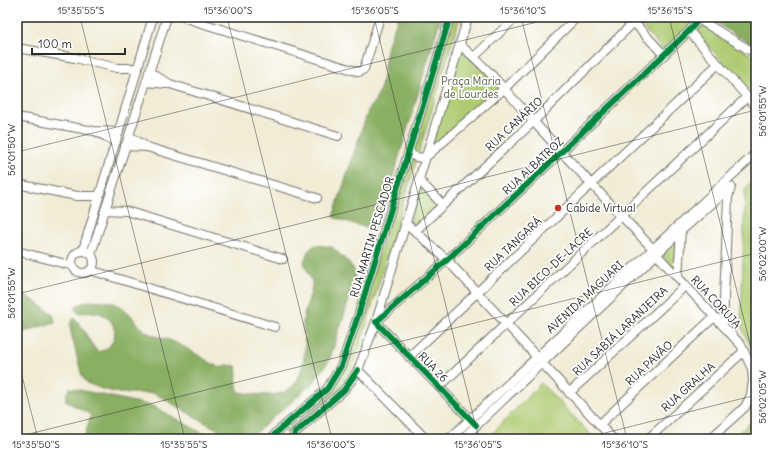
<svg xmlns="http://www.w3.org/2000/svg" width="773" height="456" font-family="Delius,sans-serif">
	<rect width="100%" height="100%" fill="#fff"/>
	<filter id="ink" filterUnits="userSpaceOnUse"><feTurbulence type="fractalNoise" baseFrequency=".025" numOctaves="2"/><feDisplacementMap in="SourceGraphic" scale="8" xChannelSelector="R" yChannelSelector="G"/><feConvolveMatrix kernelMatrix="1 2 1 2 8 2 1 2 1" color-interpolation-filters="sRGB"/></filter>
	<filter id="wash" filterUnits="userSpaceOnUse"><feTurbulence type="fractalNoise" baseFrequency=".012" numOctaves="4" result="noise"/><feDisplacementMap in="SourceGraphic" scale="16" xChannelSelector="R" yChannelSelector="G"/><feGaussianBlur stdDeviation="0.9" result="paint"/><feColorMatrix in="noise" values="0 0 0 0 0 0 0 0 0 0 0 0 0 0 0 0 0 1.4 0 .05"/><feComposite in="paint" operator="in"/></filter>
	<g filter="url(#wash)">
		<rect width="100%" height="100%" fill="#f1ecd6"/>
		<g fill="#aecb72" stroke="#6c7b4e">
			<path d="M453 17H460L352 372 338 392 293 428 289 434 285 432C306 415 328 398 342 374Z"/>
			<polygon points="633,17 685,17 694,22 666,49 662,49"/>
			<polygon points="704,26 756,58 756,97 698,35 699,29"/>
			<polygon points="460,46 504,88 428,154"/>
			<polygon points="756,178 756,362 741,325 745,190"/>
			<polygon points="419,186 439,205 414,227 410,223"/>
			<polygon points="679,235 676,271 661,254"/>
			<polygon points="541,383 595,439 487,439"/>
			<polygon points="756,417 756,439 732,439"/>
		</g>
		<g fill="#8aaf64" stroke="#5a6d48">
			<path d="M398 17H441L380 220 375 227 370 229 333 217 369 108C385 92 382 71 387 50 389 38 395 28 398 17Z"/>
			<polygon points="706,17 756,17 756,47"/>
			<path d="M315 245 332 247 348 262 354 270 355 282 329 361 313 383 251 437 241 439H234L225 434 154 393H119L102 389 87 383 82 376 72 337 70 325 74 318C85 328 88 342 98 352 123 346 119 314 93 312 89 311 82 313 78 313L75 307C87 297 116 299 127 311 134 318 139 327 148 333 155 337 166 338 174 342 190 349 204 360 220 368L227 365 236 366C238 375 235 384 239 392 280 399 300 397 305 351 306 341 302 330 303 320 304 311 314 288 312 282 310 275 306 269 304 262L308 251Z"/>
			<polygon points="17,289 53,314 55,322 17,334"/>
			<polygon points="70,388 153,406 213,439 84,439 91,415 66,401 66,395"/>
		</g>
	</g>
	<g filter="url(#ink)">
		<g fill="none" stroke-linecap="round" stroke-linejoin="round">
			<g stroke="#706f67" stroke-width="10">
				<g id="minor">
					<polyline points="182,17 359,72 364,69 380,17"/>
					<polyline points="629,17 664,55"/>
					<polyline points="695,17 756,54"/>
					<polyline points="689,31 756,107"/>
					<path d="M460 45C488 68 510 96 534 122 573 165 613 207 653 249"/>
					<polyline points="17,48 75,58 117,68 138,68"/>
					<polyline points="474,57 516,17"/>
					<polyline points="149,72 170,84 338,136"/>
					<polyline points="146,82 167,84"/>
					<polyline points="17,117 94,131 119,132"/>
					<polyline points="97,132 116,142"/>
					<polyline points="129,136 147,147 317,198"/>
					<polyline points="125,146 147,147"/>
					<path d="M410 147V152C414 159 420 158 427 156L505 88 577 17"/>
					<polyline points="419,180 443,205"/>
					<polyline points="17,184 77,196 99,196"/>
					<polyline points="105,210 126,211 283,259"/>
					<polyline points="405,223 415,231 533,122 634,22"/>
					<polyline points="415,231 447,260 536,356"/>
					<polyline points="83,250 153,17"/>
					<circle cx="83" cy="262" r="11"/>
					<polyline points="17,251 73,266"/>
					<polyline points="91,254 167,17"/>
					<polyline points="657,255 741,345 752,369 753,380 751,395 745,407 710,439"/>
					<polyline points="90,270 275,327"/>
					<polyline points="678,277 681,231"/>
					<polyline points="723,325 728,197 731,187"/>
					<polyline points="409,357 718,64"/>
					<polyline points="542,363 613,439"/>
					<polyline points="358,370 426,439"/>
					<polyline points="439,387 747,97"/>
					<polyline points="569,393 686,285"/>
					<polyline points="476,425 376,322 447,260 689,31 699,19"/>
					<polyline points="599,425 714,317"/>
					<polyline points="272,439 276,433 327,389 341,366 358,316 450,17"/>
					<polyline points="293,439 295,433 344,390 351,381 358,370 376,322 468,17"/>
					<polyline points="449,439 756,153"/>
					<polyline points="462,439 681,231 731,187"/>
					<polyline points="648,439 743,352"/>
				</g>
			</g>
			<use href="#minor" stroke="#fff" stroke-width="8"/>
			<g stroke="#fff" stroke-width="8">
				<g id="cycleway">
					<polyline points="476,425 376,322 447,260 689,31 699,19"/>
					<polyline points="272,439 276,433 327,389 341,366 358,316 450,17"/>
					<polyline points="293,439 295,433 344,390 358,370"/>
				</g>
			</g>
			<use href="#cycleway" stroke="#00873e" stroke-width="6"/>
		</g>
	</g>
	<path fill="none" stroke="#2b2b2b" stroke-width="1" stroke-opacity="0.45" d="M80 17 185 439M227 17 332 439M374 17 479 439M521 17 627 439M669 17 756 368M17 152 557 17M17 294 756 110M17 356 38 439M17 437 756 253M581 439 756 395"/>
	<circle fill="#c8321e" stroke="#fff" stroke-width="1.5" cx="558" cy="208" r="4"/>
	<g text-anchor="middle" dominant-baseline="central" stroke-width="3.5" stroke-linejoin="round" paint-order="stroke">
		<g font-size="11" fill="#525b40" stroke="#fff">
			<text x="471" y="81">Praça Maria<tspan x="471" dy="13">de Lourdes</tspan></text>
		</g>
		<g font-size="11" fill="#2b2b2b" stroke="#fff">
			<text transform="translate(514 124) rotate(-43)">RUA CANÁRIO</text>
			<text transform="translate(533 166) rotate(-43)">RUA ALBATROZ</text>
			<text transform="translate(372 237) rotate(-73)">RUA MARTIM PESCADOR</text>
			<text transform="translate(513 244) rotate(-43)">RUA TANGARÁ</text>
			<text transform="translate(551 267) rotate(-43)">RUA BICO-DE-LACRE</text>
			<text transform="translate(585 297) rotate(-43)">AVENIDA MAGUARI</text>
			<text transform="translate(716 302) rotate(47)">RUA CORUJA</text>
			<text transform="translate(620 331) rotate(-43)">RUA SABIÁ LARANJEIRA</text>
			<text transform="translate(649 363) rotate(-43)">RUA PAVÃO</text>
			<text transform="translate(433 367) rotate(46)">RUA 26</text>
			<text transform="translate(688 387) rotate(-42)">RUA GRALHA</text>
		</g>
		<g font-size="11" fill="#2b2b2b" stroke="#fff" text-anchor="start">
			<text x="566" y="208">Cabide Virtual</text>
		</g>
	</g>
	<rect width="773" height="456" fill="none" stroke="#fff" stroke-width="44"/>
	<path d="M32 48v6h93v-6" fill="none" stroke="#2b2b2b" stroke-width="2"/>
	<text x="38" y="48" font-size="12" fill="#2b2b2b" stroke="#ffffff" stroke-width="3" paint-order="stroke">100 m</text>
	<rect x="22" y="22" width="729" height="412" fill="none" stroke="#2b2b2b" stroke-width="1.5"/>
	<g font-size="10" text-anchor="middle" fill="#2b2b2b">
		<text x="81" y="14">15°35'55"S</text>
		<text x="228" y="14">15°36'00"S</text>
		<text x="375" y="14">15°36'05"S</text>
		<text x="523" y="14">15°36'10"S</text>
		<text x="670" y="14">15°36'15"S</text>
		<text transform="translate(762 111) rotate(-90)" y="4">56°01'55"W</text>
		<text transform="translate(11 150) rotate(-90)" y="4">56°01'50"W</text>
		<text transform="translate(762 254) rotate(-90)" y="4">56°02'00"W</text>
		<text transform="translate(11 293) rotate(-90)" y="4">56°01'55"W</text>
		<text transform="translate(762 397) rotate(-90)" y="4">56°02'05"W</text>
		<text x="36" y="448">15°35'50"S</text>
		<text x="184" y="448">15°35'55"S</text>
		<text x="331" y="448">15°36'00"S</text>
		<text x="478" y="448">15°36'05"S</text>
		<text x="625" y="448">15°36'10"S</text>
	</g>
</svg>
